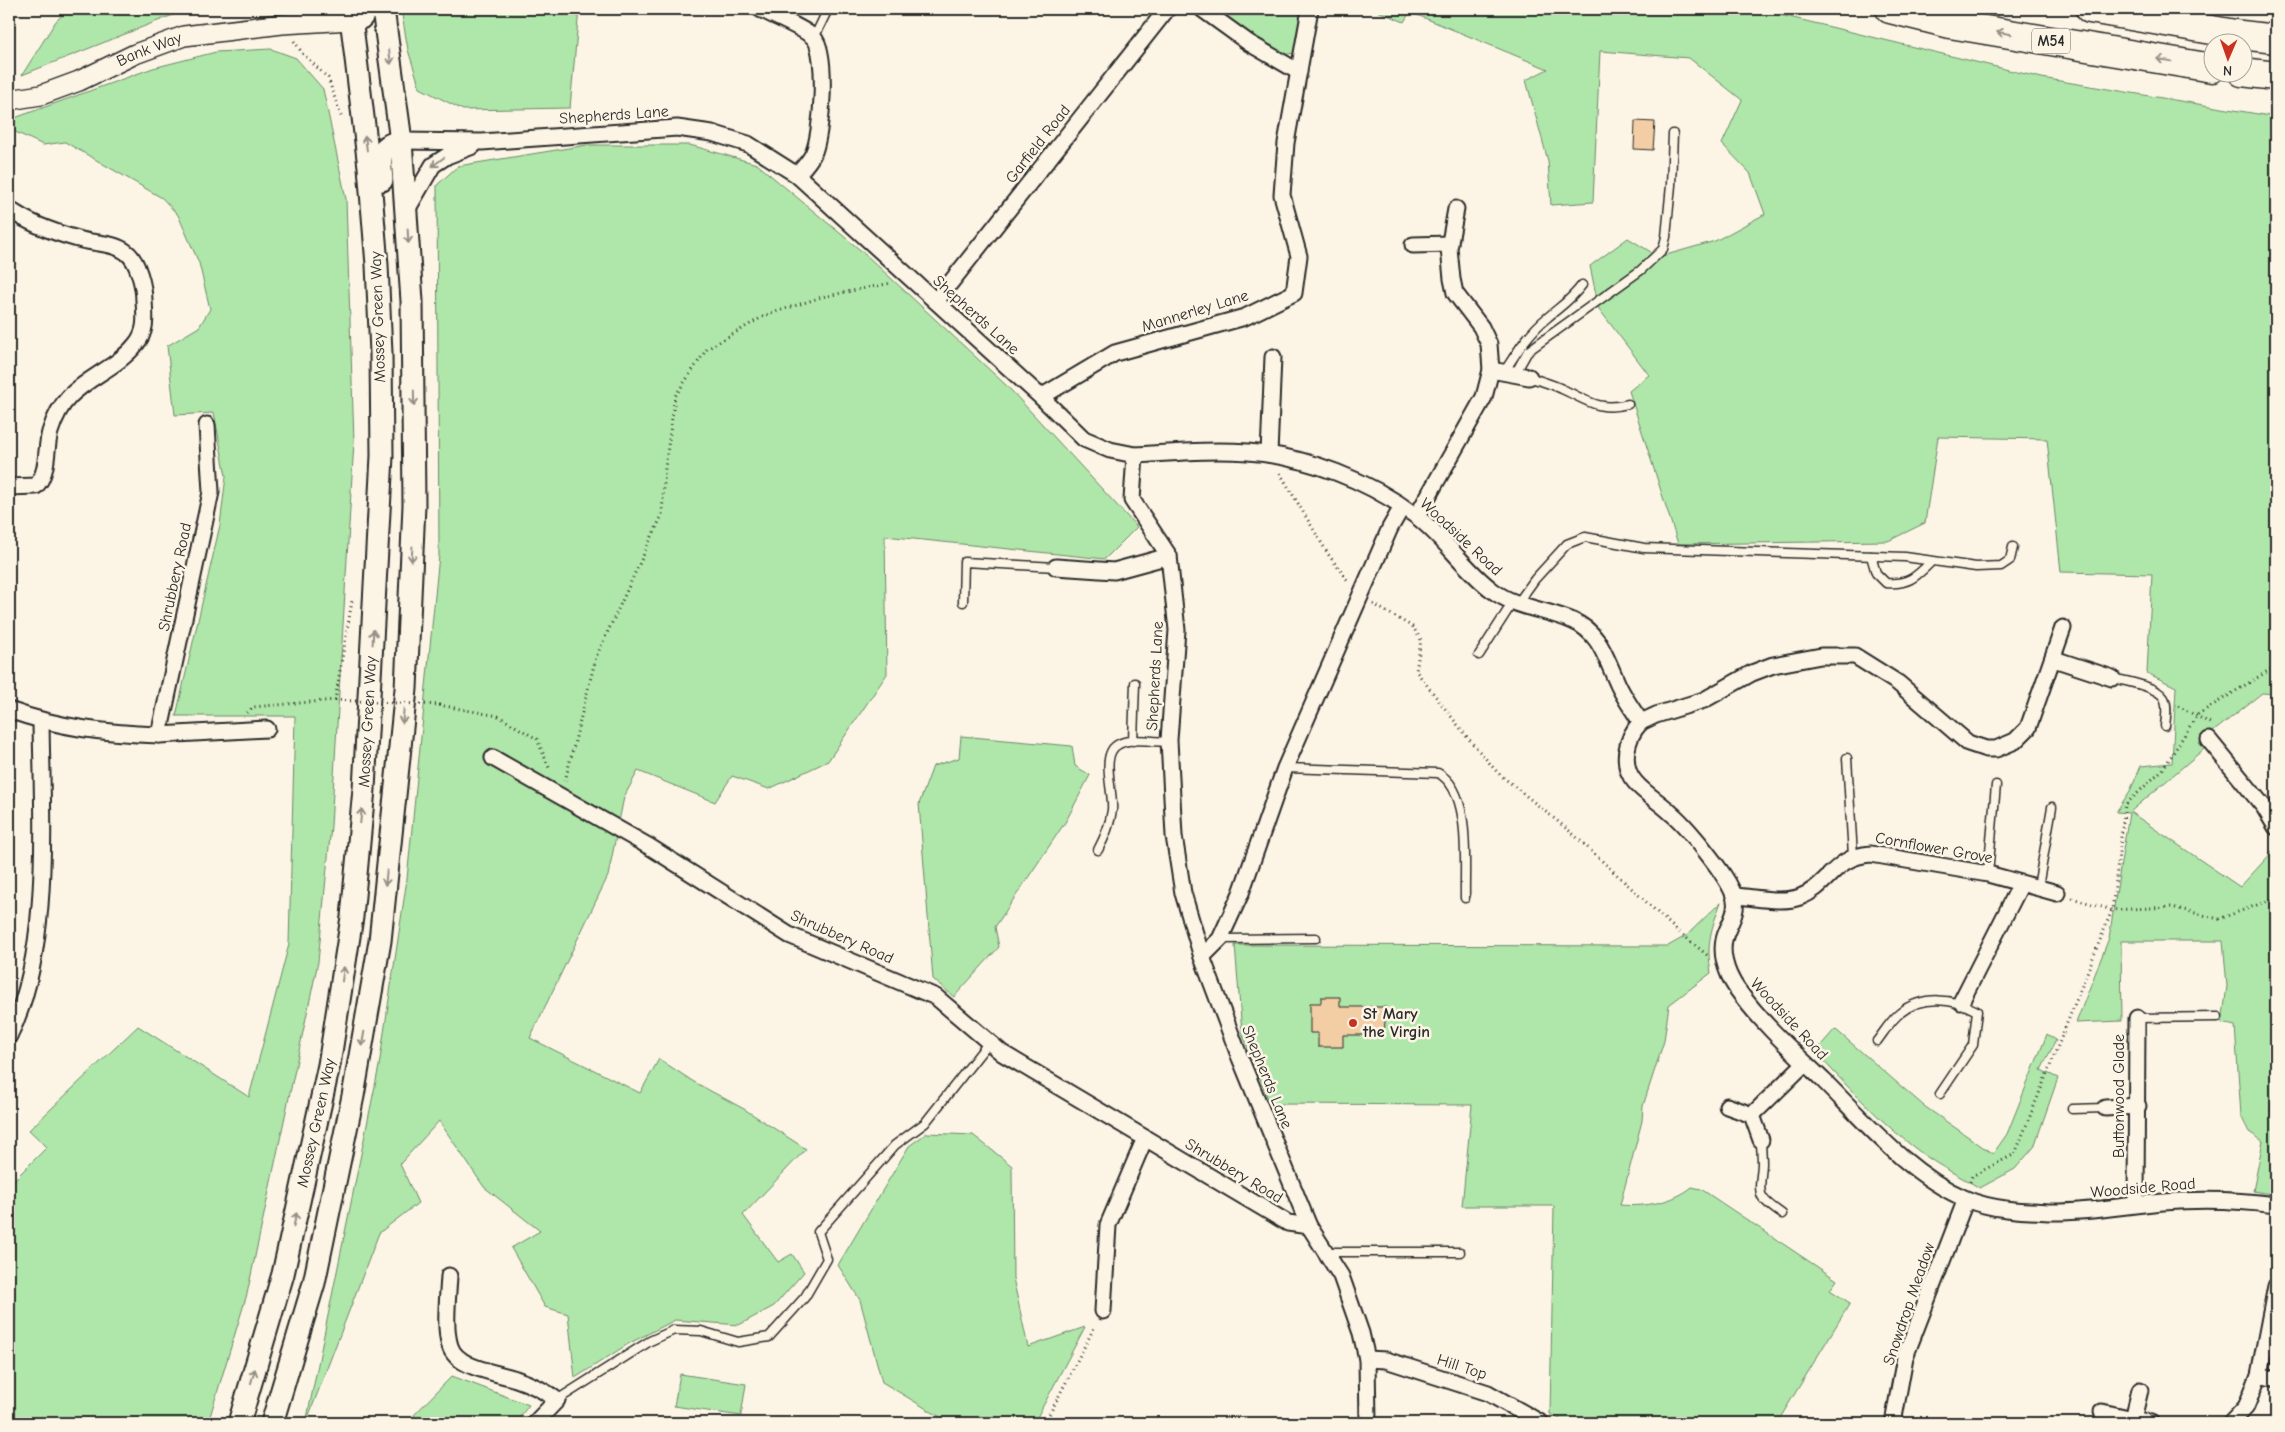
<svg xmlns="http://www.w3.org/2000/svg" width="2285" height="1432" font-family="'Comic Neue',sans-serif">
	<rect width="100%" height="100%" fill="#fcf5e5"/>
	<filter id="ink" filterUnits="userSpaceOnUse"><feTurbulence type="fractalNoise" baseFrequency=".02" numOctaves="2"/><feDisplacementMap in="SourceGraphic" scale="10" xChannelSelector="R" yChannelSelector="G"/><feConvolveMatrix kernelMatrix="1 2 1 2 8 2 1 2 1" color-interpolation-filters="sRGB"/></filter>
	<g filter="url(#ink)">
		<g fill="#afe6a9" stroke="#6d886a">
			<polygon points="69,9 188,9 22,75 56,21"/>
			<polygon points="401,9 579,9 570,108 463,110 420,88 408,50"/>
			<polygon points="1215,9 1303,9 1298,40 1294,53 1283,55 1244,34"/>
			<polygon points="1373,9 1756,9 2042,78 2276,117 2276,694 2262,693 2199,743 2204,749 2130,812 2240,887 2275,849 2276,851 2276,1078 2270,1111 2276,1113 2276,1195 2253,1191 2263,1141 2249,1132 2241,1116 2235,1026 2222,1023 2227,986 2223,941 2121,941 2122,1021 2076,1023 2109,938 2129,813 2116,812 2130,791 2141,766 2172,763 2176,687 2147,673 2152,574 2061,572 2047,439 1938,437 1925,523 1888,541 1678,544 1629,391 1649,375 1599,309 1590,266 1628,238 1659,257 1715,241 1765,214 1750,173 1722,144 1742,100 1689,58 1600,51 1593,202 1551,205 1548,161 1526,80 1548,69 1410,12 1404,22"/>
			<polygon points="271,49 296,58 323,89 346,199 354,442 331,826 318,962 247,1294 208,1423 9,1423 9,1185 47,1147 29,1130 138,1026 249,1097 289,944 295,716 176,716 220,525 226,476 214,413 175,415 167,346 199,327 210,309 199,263 178,215 162,198 65,142 43,145 9,129 9,120 153,68 216,52"/>
			<polygon points="587,145 690,145 757,164 865,254 1008,387 1137,527 1105,559 885,536 887,674 828,761 769,789 732,776 715,802 638,771 624,797 608,876 530,1038 640,1093 659,1059 694,1082 744,1109 806,1149 743,1215 778,1262 792,1254 804,1272 774,1306 739,1325 675,1320 628,1344 575,1378 568,1314 545,1307 511,1248 540,1231 484,1187 439,1121 400,1164 418,1203 379,1233 306,1423 379,1066 407,879 439,555 437,185 458,166"/>
			<polygon points="961,736 1072,746 1075,766 1090,775 1066,821 995,927 999,947 954,997 933,979 919,804 933,766 959,758"/>
			<path d="M1721 902C1711 930 1706 943 1711 973L1669 1005 1664 1041 1643 1106 1642 1121 1620 1205C1645 1207 1672 1203 1692 1187L1701 1189 1837 1280 1830 1290 1850 1303 1777 1423H1567L1550 1414 1554 1206H1462L1472 1105 1270 1104 1242 1033 1235 945 1668 946 1686 936Z"/>
			<path d="M1835 1029 1924 1106 1993 1154 2007 1134 2047 1034 2056 1040 2041 1070 2058 1078 2034 1147 2015 1169 1980 1188C1961 1177 1941 1167 1924 1155 1883 1125 1849 1088 1815 1052Z"/>
			<polygon points="927,1133 973,1135 1012,1166 1013,1278 1028,1347 1085,1327 1034,1423 950,1423 882,1382 860,1300 838,1265 909,1146"/>
			<polygon points="680,1374 746,1384 741,1416 674,1406"/>
			<polygon points="452,1376 529,1405 515,1423 413,1423 414,1415"/>
		</g>
		<g fill="#f3cda3" stroke="#2b2b2b">
			<polygon points="1635,121 1655,122 1653,150 1634,149"/>
			<polygon points="1321,997 1340,997 1340,1007 1386,1007 1384,1035 1343,1035 1343,1047 1318,1047 1318,1033 1310,1033 1310,1003 1321,1003"/>
		</g>
		<g fill="none" stroke-linecap="round" stroke-linejoin="round">
			<g stroke="#2b2b2b" stroke-width="11">
				<g id="service">
					<polyline points="814,38 828,9"/>
					<path d="M1504 372C1517 352 1529 332 1548 317 1562 305 1571 300 1582 285"/>
					<polyline points="1515,374 1528,351 1641,270 1663,249 1666,237 1671,185 1673,134"/>
					<path d="M1529 377C1540 381 1552 384 1562 389 1587 400 1599 412 1628 404"/>
					<path d="M1871 556 1876 573 1886 583C1909 585 1917 576 1932 561"/>
					<polyline points="963,602 964,562 1056,567"/>
					<polyline points="1517,604 1535,579 1567,544 1585,537 1644,548 1905,557 1976,567 2001,566 2010,560 2013,547"/>
					<polyline points="1479,655 1513,602"/>
					<path d="M2112 678C2124 681 2157 686 2164 698 2168 705 2166 718 2165 726"/>
					<polyline points="1133,741 1135,683"/>
					<polyline points="1847,758 1853,856"/>
					<path d="M1285 768 1438 773C1472 791 1464 863 1465 898"/>
					<path d="M1098 850C1105 837 1110 825 1112 810 1114 792 1099 753 1119 744 1133 737 1154 742 1169 742"/>
					<polyline points="1988,874 1996,785"/>
					<polyline points="2038,887 2052,807"/>
					<polyline points="1220,939 1316,938"/>
					<polyline points="2137,1018 2218,1017"/>
					<path d="M1877 1041C1884 1032 1891 1020 1900 1013 1922 995 1953 998 1977 1011L1973 1045 1940 1094"/>
					<polyline points="2072,1109 2105,1108"/>
					<path d="M1761 1140C1761 1147 1762 1156 1762 1164 1760 1194 1754 1195 1782 1214"/>
					<polyline points="1325,1252 1460,1252"/>
					<polyline points="557,1400 650,1341 674,1330 701,1331 738,1342 769,1337 805,1297 827,1259 818,1232 895,1145 925,1123 989,1042"/>
				</g>
			</g>
			<g stroke="#2b2b2b" stroke-width="19">
				<g id="minor">
					<path d="M760 9C772 15 806 29 814 38 828 54 822 136 813 154 809 162 802 169 797 175"/>
					<polyline points="1202,9 1249,43 1299,72"/>
					<polyline points="401,141 482,142 677,128 712,133 748,144 797,175 1041,397 1084,439 1110,450 1135,455 1132,500 1169,556 1177,630 1169,740 1174,836 1183,893 1202,957 1240,1058 1309,1226 1341,1276 1361,1333 1367,1359 1368,1423"/>
					<path d="M9 209C28 223 56 233 78 239 93 244 113 242 126 252 138 260 144 287 144 301 145 317 147 331 136 344 119 366 90 376 70 396 61 405 54 419 50 432 45 450 49 472 36 486L9 487"/>
					<polyline points="407,210 433,165 447,156 473,146"/>
					<polyline points="1413,245 1450,244"/>
					<polyline points="936,301 1167,9"/>
					<polyline points="1491,370 1529,377"/>
					<polyline points="1041,397 1115,353 1245,317 1294,293 1299,256 1282,195 1286,143 1310,9"/>
					<polyline points="1269,454 1273,357"/>
					<path d="M1135 455C1172 453 1210 449 1248 452 1306 456 1370 481 1416 516 1444 537 1464 569 1492 590 1515 608 1546 609 1573 621 1599 632 1605 656 1616 680 1622 695 1632 709 1641 722 1626 737 1620 765 1635 782 1645 794 1660 802 1671 813 1682 822 1691 833 1700 844 1710 857 1733 884 1735 900 1737 912 1731 921 1727 931 1718 950 1726 973 1737 989 1762 1024 1795 1053 1825 1082 1867 1124 1910 1175 1966 1199 1992 1210 2023 1211 2050 1212 2088 1213 2125 1205 2163 1202 2200 1199 2239 1200 2276 1205"/>
					<polyline points="1417,516 1484,397 1491,370 1489,344 1481,327 1455,293 1452,279 1449,248 1456,209"/>
					<polyline points="1056,567 1114,571 1169,556"/>
					<polyline points="2054,659 2112,678"/>
					<path d="M9 710C59 728 105 733 159 735L211 492 207 425"/>
					<polyline points="1641,722 1656,715 1704,700 1752,673 1773,665 1821,656 1855,656 1898,683 1968,743 1986,749 1996,749 2015,741 2028,728 2063,628"/>
					<polyline points="159,735 267,729"/>
					<polyline points="2209,740 2264,807 2276,827"/>
					<polyline points="493,758 650,847 789,935 936,997 1002,1053 1288,1223 1309,1226"/>
					<path d="M1735 896C1755 897 1781 904 1800 897 1829 886 1834 856 1871 854L1988 874 2057 893"/>
					<polyline points="1202,957 1220,939 1241,893 1285,768 1390,528 1402,507"/>
					<polyline points="1961,1002 2021,884"/>
					<path d="M9 1036C52 951 42 816 41 721"/>
					<polyline points="1727,1106 1752,1115 1761,1140"/>
					<polyline points="2105,1108 2138,1106"/>
					<polyline points="1752,1115 1805,1063"/>
					<polyline points="2136,1204 2137,1018"/>
					<path d="M449 1276C448 1296 444 1328 450 1346 457 1369 497 1372 516 1379 531 1384 545 1391 557 1400L535 1423"/>
					<polyline points="1103,1311 1108,1225 1145,1138"/>
					<polyline points="1367,1359 1386,1360 1488,1393 1541,1423"/>
					<polyline points="2259,1375 2276,1379"/>
					<polyline points="2102,1412 2151,1423"/>
					<polyline points="2133,1419 2140,1390"/>
					<polyline points="1893,1423 1905,1357 1966,1199"/>
					<polyline points="2231,1423 2246,1407 2259,1375 2276,1286"/>
				</g>
			</g>
			<g stroke="#2b2b2b" stroke-width="22">
				<g id="tertiary">
					<path id="s1" d="M9 100 41 95 79 81 135 54 184 36 282 24 351 20"/>
				</g>
			</g>
			<g stroke="#2b2b2b" stroke-width="25">
				<g id="secondary">
					<polyline points="351,20 361,18 368,9"/>
					<path d="M382 180C380 160 377 145 401 141"/>
					<path id="s2" d="M239 1423 283 1274 329 1065 352 917 364 789 382 456 381 353 377 265 369 167 350 9"/>
					<polyline points="272,1423 314,1283 353,1096 380,941 406,689 414,505 412,301 401,141 383,9"/>
				</g>
			</g>
			<g stroke="#2b2b2b" stroke-width="31">
				<g id="motorway">
					<polyline points="1890,9 1950,24 2212,68"/>
					<polyline points="2090,9 2241,35 2276,39"/>
					<polyline points="2242,72 2276,76"/>
				</g>
			</g>
			<g stroke="#2b2b2b" stroke-width="3" stroke-dasharray="1 4" stroke-linecap="butt">
				<polyline points="294,41 303,54 328,78 342,119"/>
				<polyline points="1280,473 1328,554 1349,582"/>
				<polyline points="1373,604 1413,627 1421,640 1416,671 1467,737 1498,773 1572,833 1672,926 1707,955"/>
				<polyline points="439,705 498,716 537,739 550,770"/>
				<polyline points="2178,706 2210,723"/>
				<polyline points="247,713 253,707 335,700 352,601"/>
				<polyline points="565,781 596,657 662,515 665,468 675,396 707,349 766,315 822,297 891,283"/>
				<polyline points="2072,898 2112,910 2172,907 2219,919 2276,898"/>
				<polyline points="1970,1182 1972,1176 2015,1154 2112,910 2125,805 2163,769 2197,715 2276,666"/>
				<polyline points="1045,1423 1095,1326"/>
			</g>
			<use href="#service" stroke="#fcf5e5" stroke-width="8"/>
			<use href="#minor" stroke="#fcf5e5" stroke-width="15"/>
			<use href="#tertiary" stroke="#fcf5e5" stroke-width="19"/>
			<use href="#secondary" stroke="#fcf5e5" stroke-width="21"/>
			<use href="#motorway" stroke="#fcf5e5" stroke-width="28"/>
			<polyline stroke="#2b2b2b" stroke-width="3" stroke-dasharray="1 4" stroke-linecap="butt" points="335,700 439,705"/>
		</g>
		<defs><path id="oneway-shaft" d="M-6 0H5M1.5-3L5.5 0L1.5 3" fill="none" stroke-width="1.6" stroke-linecap="round" stroke-linejoin="round" transform="scale(1.25)"/></defs>
		<g stroke="#949088">
			<use href="#oneway-shaft" transform="translate(2004 33) rotate(-170)"/>
			<use href="#oneway-shaft" transform="translate(390 57) rotate(83)"/>
			<use href="#oneway-shaft" transform="translate(2164 60) rotate(-170)"/>
			<use href="#oneway-shaft" transform="translate(366 143) rotate(-97)"/>
			<use href="#oneway-shaft" transform="translate(438 162) rotate(143)"/>
			<use href="#oneway-shaft" transform="translate(408 236) rotate(87)"/>
			<use href="#oneway-shaft" transform="translate(414 398) rotate(89)"/>
			<use href="#oneway-shaft" transform="translate(412 554) rotate(93)"/>
			<use href="#oneway-shaft" transform="translate(373 637) rotate(-87)"/>
			<use href="#oneway-shaft" transform="translate(403 716) rotate(96)"/>
			<use href="#oneway-shaft" transform="translate(361 816) rotate(-84)"/>
			<use href="#oneway-shaft" transform="translate(386 878) rotate(96)"/>
			<use href="#oneway-shaft" transform="translate(343 974) rotate(-82)"/>
			<use href="#oneway-shaft" transform="translate(363 1039) rotate(100)"/>
			<use href="#oneway-shaft" transform="translate(295 1220) rotate(-77)"/>
			<use href="#oneway-shaft" transform="translate(253 1376) rotate(-74)"/>
		</g>
	</g>
	<circle fill="#c8321e" stroke="#fcf5e5" stroke-width="2" cx="1353" cy="1023" r="5"/>
	<g text-anchor="middle" dominant-baseline="central" stroke-width="5" stroke-linejoin="round" paint-order="stroke">
		<rect fill="#fcf5e5" stroke="#6a6863" stroke-width="1" x="2032" y="28.5" width="38" height="25" rx="4"/>
		<g font-size="15" font-weight="bold" fill="#2b2b2b">
			<text x="2051" y="41">M54</text>
		</g>
		<g font-size="16" fill="#2b2b2b" stroke="#fcf5e5">
			<text stroke="none"><textPath href="#s1" startOffset="150">Bank Way</textPath></text>
			<text transform="translate(614 115) rotate(-4)">Shepherds Lane</text>
			<text transform="translate(1038 144) rotate(-52)">Garfield Road</text>
			<text transform="translate(1195 311) rotate(-17)">Mannerley Lane</text>
			<text transform="translate(976 315) rotate(42)">Shepherds Lane</text>
			<text transform="translate(378 317) rotate(-92)">Mossey Green Way</text>
			<text transform="translate(1461 537) rotate(43)">Woodside Road</text>
			<text transform="translate(175 577) rotate(-78)">Shrubbery Road</text>
			<text transform="translate(1155 676) rotate(-87)">Shepherds Lane</text>
			<text stroke="none"><textPath href="#s2" startOffset="715">Mossey Green Way</textPath></text>
			<text transform="translate(1934 848) rotate(10)">Cornflower Grove</text>
			<text transform="translate(842 937) rotate(24)">Shrubbery Road</text>
			<text transform="translate(1789 1019) rotate(47)">Woodside Road</text>
			<text transform="translate(1267 1077) rotate(68)">Shepherds Lane</text>
			<text transform="translate(2119 1096) rotate(-90)">Buttonwood Glade</text>
			<text stroke="none"><textPath href="#s2" startOffset="310">Mossey Green Way</textPath></text>
			<text transform="translate(1234 1171) rotate(31)">Shrubbery Road</text>
			<text transform="translate(2143 1188) rotate(-5)">Woodside Road</text>
			<text transform="translate(1909 1304) rotate(-71)">Snowdrop Meadow</text>
			<text transform="translate(1462 1367) rotate(18)">Hill Top</text>
		</g>
		<g font-size="16" font-weight="bold" fill="#2b2b2b" stroke="#fcf5e5" text-anchor="start">
			<text x="1363" y="1014">St Mary<tspan x="1363" dy="18">the Virgin</tspan></text>
		</g>
	</g>
	<rect width="2285" height="1432" fill="none" stroke="#fcf5e5" stroke-width="30"/>
	<rect x="15" y="15" width="2255" height="1402" fill="none" stroke="#2b2b2b" stroke-width="2" filter="url(#ink)"/>
	<g transform="translate(2228 58) rotate(182)"><circle r="24" fill="#fcf5e5" stroke="#a8a49b"/>
	<path d="M0-4L9 19L0 12L-9 19Z" fill="#c8321e"/>
	<text y="-8" font-size="14" font-weight="bold" text-anchor="middle" fill="#2b2b2b">N</text>
	</g>
</svg>
